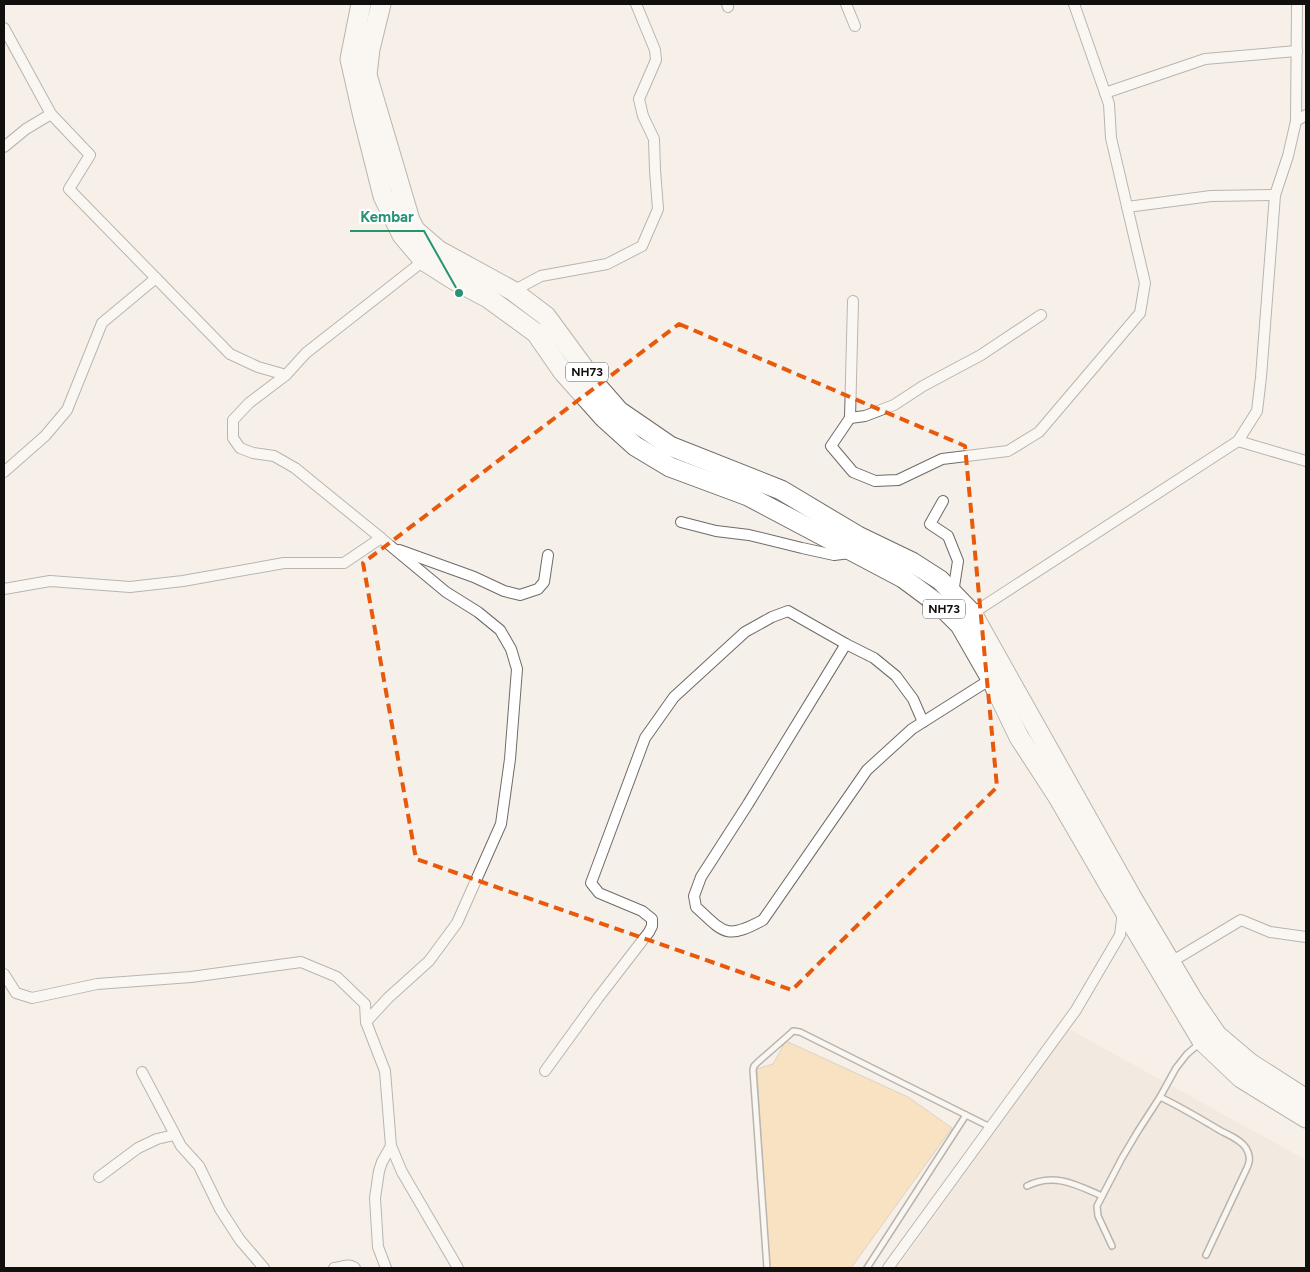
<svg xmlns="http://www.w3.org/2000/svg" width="1310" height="1272" font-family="Figtree,sans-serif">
	<rect width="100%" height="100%" fill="#f5f0e9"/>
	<polygon fill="#ede3d6" points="1069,1029 1306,1160 1306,1268 897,1268"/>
	<polygon fill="#fdd093" stroke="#b4afa8" points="786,1041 908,1097 952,1128 851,1268 769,1268 757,1069 773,1064"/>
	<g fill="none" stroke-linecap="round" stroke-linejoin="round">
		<g stroke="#706b65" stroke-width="8">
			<g id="lane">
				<path d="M1160 1097C1181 1107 1201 1119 1221 1131 1229 1135 1241 1140 1246 1148 1251 1157 1250 1162 1246 1170L1206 1255"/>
				<path d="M1027 1186C1054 1172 1077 1185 1102 1196"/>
				<polyline points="1112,1246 1098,1216 1097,1206 1122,1158 1138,1131 1160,1097 1176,1068 1187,1054 1200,1043"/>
				<polyline points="767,1268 753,1070 754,1066 758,1062 790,1034 793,1031 800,1032 990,1127"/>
				<polyline points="867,1268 966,1115"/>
			</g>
		</g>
		<g stroke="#706b65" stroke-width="12">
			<g id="street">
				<polyline points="727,4 728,7"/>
				<polyline points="846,4 855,26"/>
				<polyline points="4,28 51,114 90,155 69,189 230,354 258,367 286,375 306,353 427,258"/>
				<polyline points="1105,93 1205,59 1297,51"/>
				<polyline points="1296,121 1306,115"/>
				<polyline points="4,147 26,129 51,114"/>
				<polyline points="1127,207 1211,196 1275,195"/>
				<polyline points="513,291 541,276 607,264 642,246 658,209 655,170 654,139 643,116 639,99 656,60 655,50 636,4"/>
				<polyline points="853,301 850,418 831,446 853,472 875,481 898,480 942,459 1008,451 1039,432 1140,313 1145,283 1111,138 1109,104 1074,4"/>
				<polyline points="850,418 865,416 894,405 923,386 981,355 1041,315"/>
				<polyline points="1238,441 1306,461"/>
				<polyline points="4,472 45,436 67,410 102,323 156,278"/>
				<polyline points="943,501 930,524 948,536 958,561 953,593"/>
				<polyline points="681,522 716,531 749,535 802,548 834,555 850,553"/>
				<polyline points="399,550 474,577 504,591 520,595 538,589 544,582 548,555"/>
				<polyline points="4,589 50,581 130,587 183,581 284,563 344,563 381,538 295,468 274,456 253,453 240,448 233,438 233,420 249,403 286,375"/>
				<polyline points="970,615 1238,441 1257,411 1261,377 1275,195 1288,156 1296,121 1297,4"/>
				<path d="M846 644 748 804 701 877 694 896 696 907C724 933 726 940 763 920L867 770 912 729 991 679"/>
				<polyline points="1171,962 1241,920 1270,932 1306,937"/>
				<polyline points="4,974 16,993 32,998 97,984 191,977 301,962 337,977 365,1004 366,1022 385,1071 391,1146 402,1172 458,1268"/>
				<polyline points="366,1022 388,998 429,961 457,923 501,824 510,759 517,669 511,649 500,630 478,612 446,592 381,538"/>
				<polyline points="545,1071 598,998 649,932 652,926 652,919 642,911 599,893 591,883 645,738 674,697 745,632 772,617 788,611 846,644 874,658 896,676 913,699 923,722"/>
				<polyline points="142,1072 181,1146 199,1166 220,1209 240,1240 264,1268"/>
				<polyline points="99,1177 138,1148 157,1139 174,1135"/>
				<path d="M334 1268C342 1267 349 1263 355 1268"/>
				<polyline points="386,1268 378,1247 375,1198 379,1171 382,1162 391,1146"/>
				<polyline points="888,1268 1076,1010 1120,935 1123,912"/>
			</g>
		</g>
		<g stroke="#706b65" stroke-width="21">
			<g id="highway">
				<polyline points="361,4 350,59 363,117 383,196 402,235 424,261 454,280 488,298 536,333 563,372 604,418 635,446 670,467 748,496 903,578 942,607 960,625 991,679 1019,737 1058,797 1109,885 1202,1041 1241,1078 1306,1118"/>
				<polyline points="381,4 370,49 367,75 410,220 415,230 438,250 513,291 546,316 598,387 619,411 670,446 781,490 858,536 912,562 940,580 972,613 1131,896 1193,1000 1217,1035 1250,1063 1306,1099"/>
			</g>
		</g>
		<use href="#lane" stroke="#fff" stroke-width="5"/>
		<use href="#street" stroke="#fff" stroke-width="10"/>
		<use href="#highway" stroke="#fff" stroke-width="19"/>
	</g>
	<path d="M0 0H1310V1272H0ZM679 324 965 446 997 787 792 990 416 859 363 563Z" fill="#f5f0e9" fill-opacity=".55" fill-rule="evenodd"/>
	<path fill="none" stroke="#e8590c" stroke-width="4" stroke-dasharray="10 6" stroke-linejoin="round" d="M679 324 965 446 997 787 792 990 416 859 363 563Z"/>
	<g text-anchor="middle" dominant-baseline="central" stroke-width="4.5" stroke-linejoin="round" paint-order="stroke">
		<g fill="#fff" stroke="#595856" stroke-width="1">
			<rect x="566" y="362.5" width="42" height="19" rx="4"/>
			<rect x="923" y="599.5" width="42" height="19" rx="4"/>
		</g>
		<g font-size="12" font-weight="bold" fill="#12100e">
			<text x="587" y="372">NH73</text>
			<text x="944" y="609">NH73</text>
		</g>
	</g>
	<path fill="none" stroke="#289373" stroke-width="2" d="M459 293L424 231H350"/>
	<circle fill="#289373" stroke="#fff" stroke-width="2" cx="459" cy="293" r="5"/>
	<g font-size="15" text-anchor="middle" font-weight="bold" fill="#289373" stroke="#fff" stroke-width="4.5" stroke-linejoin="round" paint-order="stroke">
		<text x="387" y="222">Kembar</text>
	</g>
	<rect width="1310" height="1272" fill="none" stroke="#12100e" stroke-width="10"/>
</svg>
